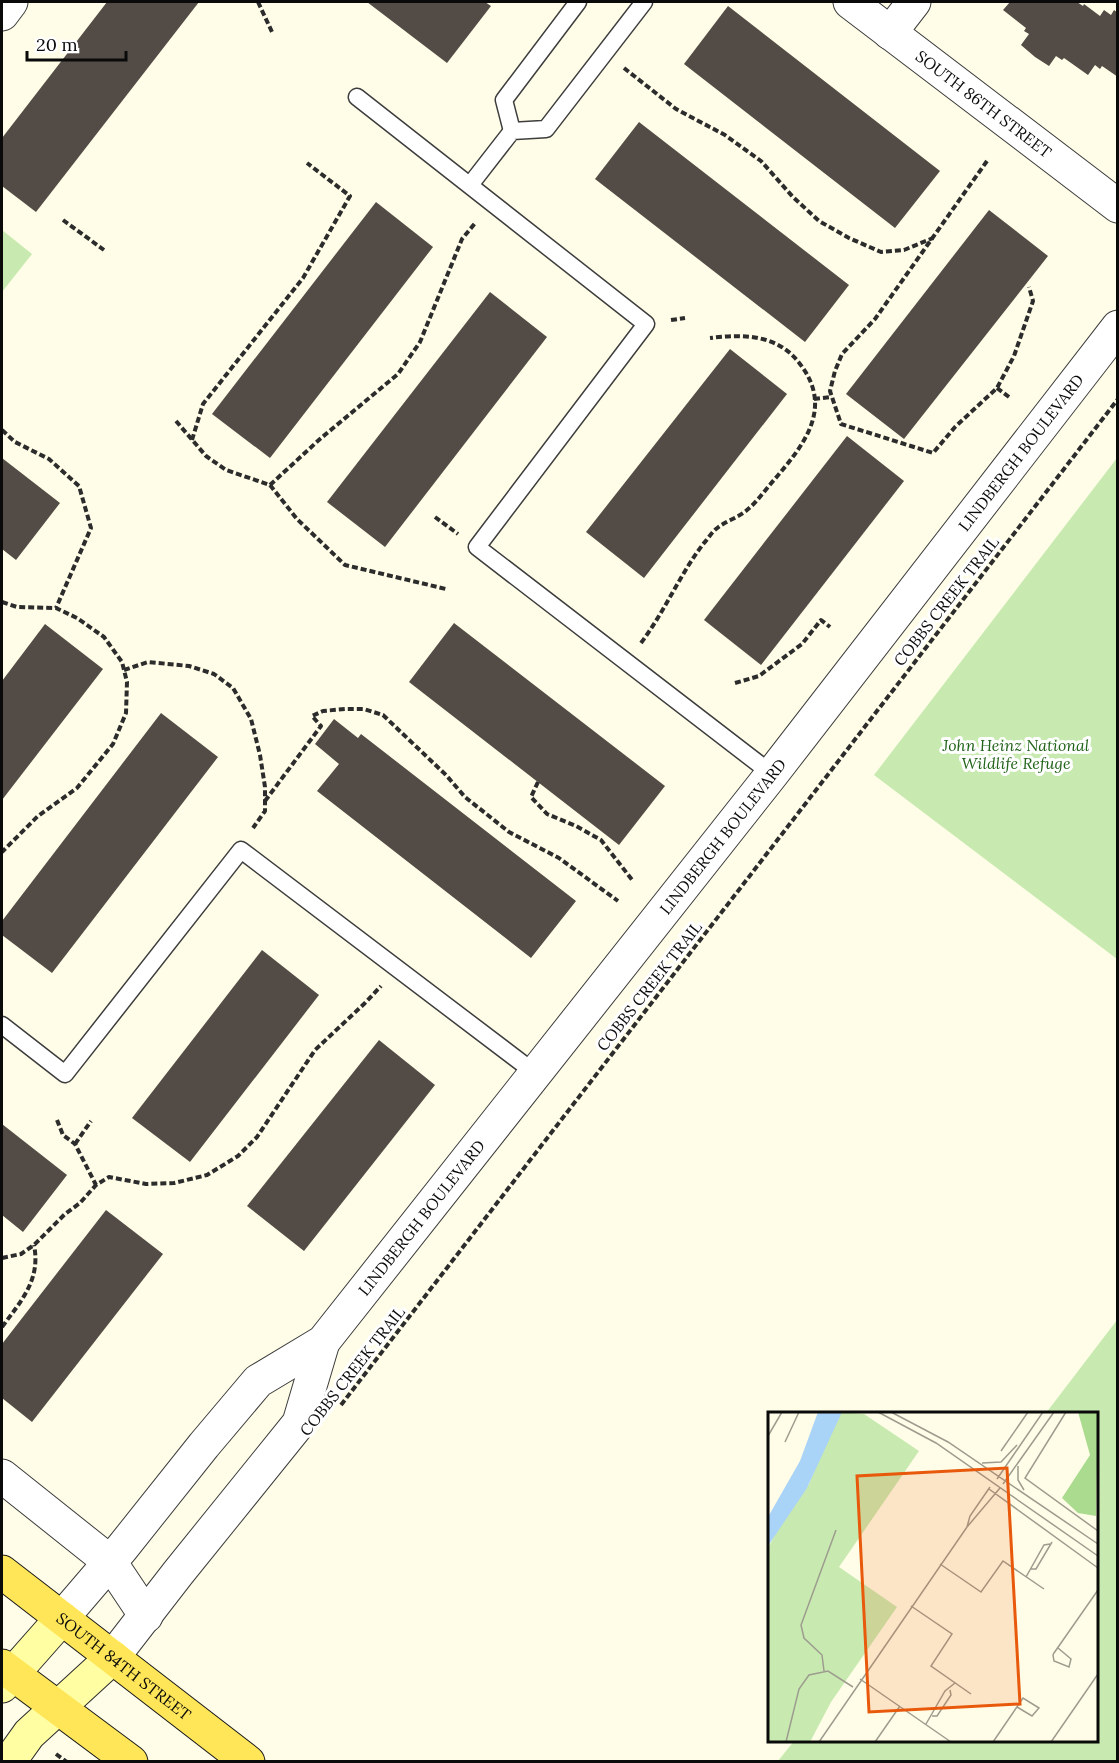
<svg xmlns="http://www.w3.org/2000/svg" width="1119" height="1763" font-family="Lora,serif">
	<rect width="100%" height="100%" fill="#fffde7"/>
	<g fill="#c8eab0">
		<polygon points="2,230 32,254 2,292"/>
		<polygon points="1117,458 1117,959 874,775"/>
		<polygon points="1117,1320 1117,1761 778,1761 794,1741 1096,1740 1096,1414 1046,1413"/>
	</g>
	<g fill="#534c46">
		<polygon points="107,2 199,2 36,212 2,186 2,138"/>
		<polygon points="367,2 485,2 491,6 447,63"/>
		<polygon points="1010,2 1077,2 1083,6 1084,4 1100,16 1104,10 1111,15 1114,10 1118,13 1118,77 1102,66 1100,69 1095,65 1088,75 1064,58 1062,60 1056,56 1049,66 1035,57 1021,45 1029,34 1024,31 1026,28 1003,10"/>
		<polygon points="728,6 940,171 895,228 684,64"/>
		<polygon points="639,122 849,285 805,342 595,179"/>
		<polygon points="376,202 433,247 270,458 212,414"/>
		<polygon points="989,210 1048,256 904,439 846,394"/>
		<polygon points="490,292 547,337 385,547 327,502"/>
		<polygon points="730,349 787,394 644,578 586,532"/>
		<polygon points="847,436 904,481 761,665 704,620"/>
		<polygon points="2,458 60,503 16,560 2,549"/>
		<polygon points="454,623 665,786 619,845 409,682"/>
		<polygon points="45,624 103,669 2,800 2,681"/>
		<polygon points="161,713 218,757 52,973 2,935 2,921"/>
		<polygon points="334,719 358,738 361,734 576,901 531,958 317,791 339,764 315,744"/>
		<polygon points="262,950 319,995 190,1162 132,1118"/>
		<polygon points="379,1040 435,1085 304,1251 247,1206"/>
		<polygon points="2,1124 67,1175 23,1232 2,1215"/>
		<polygon points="106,1210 163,1254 32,1422 2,1398 2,1344"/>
	</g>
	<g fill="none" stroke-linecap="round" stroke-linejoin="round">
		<g stroke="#3d3d3d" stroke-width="19">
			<g id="service">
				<polyline points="357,97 646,324 477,547 772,774"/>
				<polyline points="512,131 504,100 578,2"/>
				<polyline points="470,185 512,131 546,129 644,2"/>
				<polyline points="2,1025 65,1074 241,850 535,1073"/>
			</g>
		</g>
		<g stroke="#3d3d3d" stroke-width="35">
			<g id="minor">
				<path id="s1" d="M850 2 1118 206"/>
				<polyline points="2,14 11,2"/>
				<polyline points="890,33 914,2"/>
				<polyline points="2,1476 110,1562 146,1616"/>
				<path id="s2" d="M62 1618 122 1548 204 1445 258 1381 323 1342 772 774 1118 327"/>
				<polyline points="113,1657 178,1573 299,1423 323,1342"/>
			</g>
		</g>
		<g stroke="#2c2c2c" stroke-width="35">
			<g id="secondary">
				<polyline points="2,1686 62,1618"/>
				<polyline points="9,1762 29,1734 113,1657"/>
			</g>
		</g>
		<g stroke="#1b1b1b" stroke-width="35">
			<g id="primary">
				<path id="s3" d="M2 1572 248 1762"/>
				<polyline points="2,1666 131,1762"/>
			</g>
		</g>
		<g stroke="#2c2c2c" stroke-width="4" stroke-dasharray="6 3" stroke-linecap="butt">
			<polyline points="258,2 272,32"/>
			<polyline points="624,68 676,109 725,135 761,161 793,197 819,221 849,238 881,252 904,250 933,238"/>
			<polyline points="987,161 875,319 842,354 835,371 830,391 841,424 933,453 955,427 997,388 1014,356 1033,301 1029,287"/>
			<polyline points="63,220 104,250"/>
			<polyline points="671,320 685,318"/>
			<polyline points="997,388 1009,397"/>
			<polyline points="814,399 832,397"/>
			<polyline points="176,421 206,456 226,470 270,485 297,519 345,565 446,589"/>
			<polyline points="2,430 15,442 49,459 79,486 91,528 56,608"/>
			<polyline points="192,440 203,404 303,278 350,196 307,163"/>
			<polyline points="270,485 320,439 398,374 420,342 462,239 476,222"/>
			<polyline points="435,517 458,534"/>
			<polyline points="2,602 17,607 56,608 77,618 104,637 122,662 127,682 126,713 113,744 77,788 38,816 2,852"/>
			<path d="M641 643C665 611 680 574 704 543 708 539 711 533 716 529 725 521 738 518 747 510 757 502 765 490 774 480 804 445 834 408 800 364 778 334 743 334 710 338"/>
			<polyline points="124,670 148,662 189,666 214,674 233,688 251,719 260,755 265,787 265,811 253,828"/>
			<polyline points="735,683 759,676 802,644 821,620 830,627"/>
			<polyline points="538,782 531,797 547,814 576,826 601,840 633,881"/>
			<polyline points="265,801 321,726 312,716 323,711 345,709 364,709 383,715 446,775 465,797 509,832 559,858 618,901"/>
			<polyline points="57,1120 63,1135 75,1144 96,1185"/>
			<polyline points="75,1144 91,1121"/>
			<polyline points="2,1258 21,1254 34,1245 65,1214 80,1203 96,1185 109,1177 146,1184 174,1183 207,1175 238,1156 257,1137 315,1050 365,1003 381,986"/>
			<path d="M2 1327C21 1301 41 1280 34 1245"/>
			<polyline points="341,1405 1118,399"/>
			<polyline points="56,1754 67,1762"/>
		</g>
		<use href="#service" stroke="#fff" stroke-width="16"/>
		<use href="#minor" stroke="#fff" stroke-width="33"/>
		<use href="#secondary" stroke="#fffea2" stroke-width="33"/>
		<use href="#primary" stroke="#fee658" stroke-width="33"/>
	</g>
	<g text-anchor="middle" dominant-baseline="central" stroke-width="6" stroke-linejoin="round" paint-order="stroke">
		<g font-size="16" fill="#0a0a0a" stroke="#fff">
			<text stroke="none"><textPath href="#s1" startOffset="168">SOUTH 86TH STREET</textPath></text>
			<text stroke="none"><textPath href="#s2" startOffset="1514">LINDBERGH BOULEVARD</textPath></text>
			<text transform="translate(946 601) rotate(-52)">COBBS CREEK TRAIL</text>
			<text stroke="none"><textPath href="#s2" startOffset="1028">LINDBERGH BOULEVARD</textPath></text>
			<text transform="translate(649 986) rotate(-52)">COBBS CREEK TRAIL</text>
			<text stroke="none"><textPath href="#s2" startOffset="542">LINDBERGH BOULEVARD</textPath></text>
			<text transform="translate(352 1371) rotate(-52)">COBBS CREEK TRAIL</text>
			<text stroke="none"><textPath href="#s3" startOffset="154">SOUTH 84TH STREET</textPath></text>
		</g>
		<g font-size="16" font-style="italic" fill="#216319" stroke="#fff">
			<text x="1016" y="745">John Heinz National<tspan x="1016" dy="18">Wildlife Refuge</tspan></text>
		</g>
	</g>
	<g transform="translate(768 1412)">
		<rect width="330" height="330" fill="#fffde7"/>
		<path d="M70 0 96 2 151 39 71 155 129 195 63 290 42 330H0V136L16 106 41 72Z" fill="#c8eab0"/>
		<path d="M310 0H330L328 104 310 101 294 86 322 43Z" fill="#aadb8f"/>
		<path d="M50 0H74L39 76 0 134V105L32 49Z" fill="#aad3f8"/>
		<path fill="none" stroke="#9d9c8f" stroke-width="1.5" d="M110 0 168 31 330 144M123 0 180 30 330 132M298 0 257 66 330 119M0 24 14 0M17 30 31 0M233 39 260 0M214 51 233 50 249 33M250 54V68L256 78M229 67 275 0M235 72 286 0M221 77 330 156M199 115 202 104 222 75M172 152 213 180 235 149 276 177M263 157H268L284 130M258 165 276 133 282 132M143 194 184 222 163 254 203 282M290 236 303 247 301 255 286 249 285 243 286 241 330 178M56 259 54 243 36 226 33 213 68 118M92 267 183 330M164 304H169L183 283 182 278M158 312 177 279 187 271M18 330 31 277 41 263 60 259 85 275M51 330 199 115 232 76M107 330 132 294M225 330 255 286 271 296 264 304 249 295M283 330 330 262"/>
		<path fill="#e8590c" fill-opacity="0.15" stroke="#e8590c" stroke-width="3" d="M239 56 252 292 101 300 89 64Z"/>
		<rect width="330" height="330" fill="none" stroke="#0a0a0a" stroke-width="3"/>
	</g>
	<rect width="1119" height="1763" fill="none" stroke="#0a0a0a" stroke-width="6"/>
	<path d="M27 51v9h99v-9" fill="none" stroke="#0a0a0a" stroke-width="3"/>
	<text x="36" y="51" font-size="18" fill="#0a0a0a" stroke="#ffffff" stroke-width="4.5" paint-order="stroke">20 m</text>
</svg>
